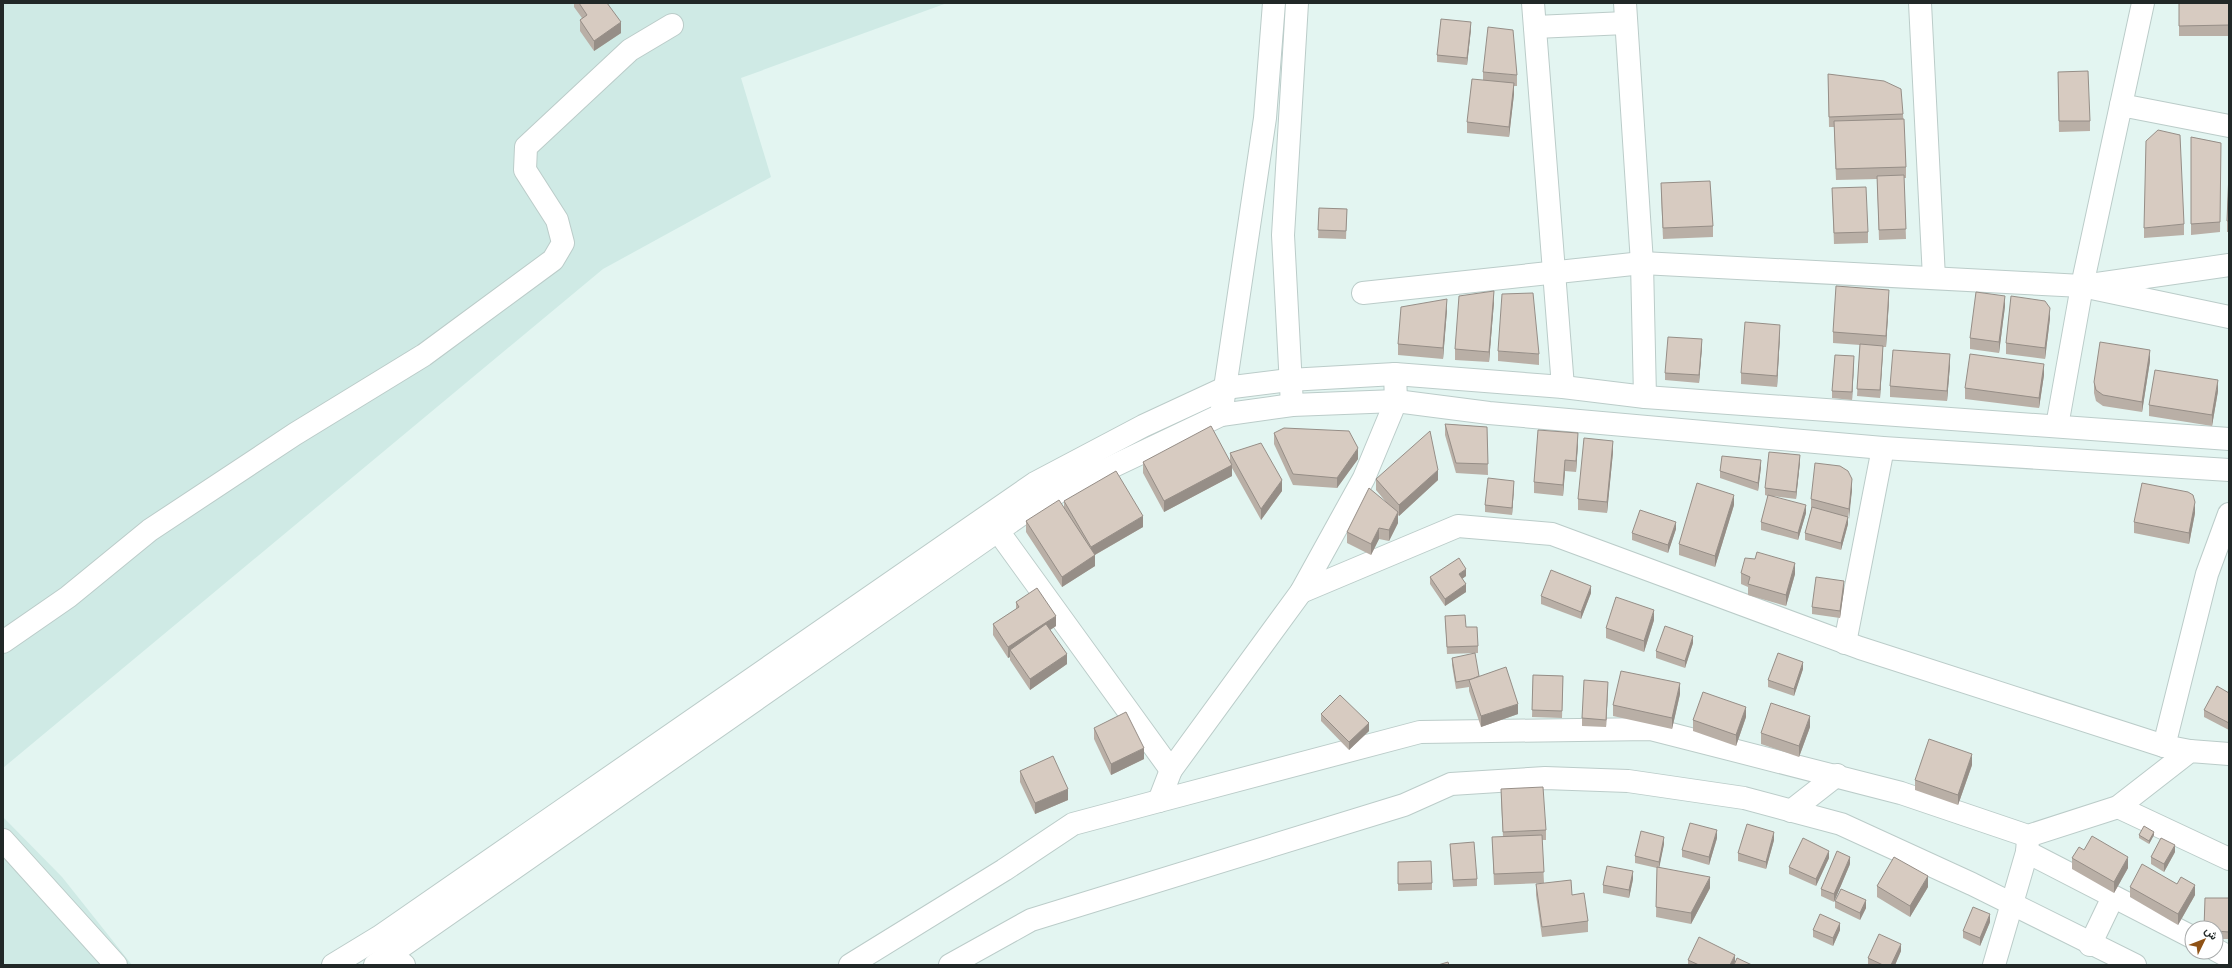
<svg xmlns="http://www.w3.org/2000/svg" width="2232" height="968" font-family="'PT Sans',Vazirmatn,sans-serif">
	<rect width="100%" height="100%" fill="#e3f5f1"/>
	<g fill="#cfeae5">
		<polygon points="3,3 947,3 741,78 771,177 603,269 3,768"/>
		<polygon points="3,817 62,877 132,965 3,965"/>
	</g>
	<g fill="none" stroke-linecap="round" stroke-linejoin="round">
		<g stroke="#bbccc9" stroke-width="24">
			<g id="minor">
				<polyline points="1533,3 1563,387"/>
				<polyline points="1625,3 1642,263 1645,397"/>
				<polyline points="1920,3 1934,278"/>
				<polyline points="1535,27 1626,23"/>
				<polyline points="2121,105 2143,3"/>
				<polyline points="2097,284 2229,265"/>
				<polyline points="1363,293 1642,263 2082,286 2229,317"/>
				<polyline points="1395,374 1396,401 1364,478 1301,592 1171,770 1159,801 1420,732 1651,729 1901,793 2028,836 2118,807 2190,751 2229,754"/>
				<polyline points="1292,405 1283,235 1297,3"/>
				<polyline points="1221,415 1265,118 1274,3"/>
				<polyline points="2057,426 2082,286 2121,105 2229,126"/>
				<polyline points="998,531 1171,770"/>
				<polyline points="1301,592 1458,526 1552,534 1860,648 2164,746 2190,751"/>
				<polyline points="3,642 68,597 150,530 295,434 424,355 553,260 563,243 557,220 525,170 526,147 630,50 672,25"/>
				<polyline points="1845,643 1883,448"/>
				<polyline points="2164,746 2207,574 2229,514"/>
				<polyline points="2118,807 2229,859"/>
				<polyline points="1791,811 1837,775"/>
				<polyline points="3,840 116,965"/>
				<polyline points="2027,852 2192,937"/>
				<polyline points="381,940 391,955 404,965"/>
				<polyline points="2090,945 2113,897"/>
				<polyline points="2216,950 2229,957"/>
				<polyline points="850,965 1004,870 1073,824 1159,801"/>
				<polyline points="950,965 1031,920 1404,805 1451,784 1545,778 1628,781 1744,798 1841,824 1972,884 2135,965"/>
				<polyline points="1994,965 2027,852 2028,839"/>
			</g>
		</g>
		<g stroke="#bbccc9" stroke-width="24">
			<g id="major">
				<polyline points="333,965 379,937 1035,483 1143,426 1225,388 1289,380 1395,374 1563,387 1645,397 2229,439"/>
				<polyline points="375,965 1042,500 1221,415 1292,405 1396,401 1489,413 1883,448 2229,470"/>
			</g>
		</g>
		<use href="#minor" stroke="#fff" stroke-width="22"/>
		<use href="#major" stroke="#fff" stroke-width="22"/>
	</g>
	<g fill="#b9afa6">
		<polygon points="574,3 607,3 621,33 594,51 580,31 580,20 582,18 574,7"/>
		<rect x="2179" y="3" width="50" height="33"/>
		<polygon points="1471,29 1467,65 1437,62 1437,55"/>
		<polygon points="1483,72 1517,75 1517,86 1514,86 1514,94 1509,137 1467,133 1467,122 1483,80"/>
		<polygon points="2058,72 2090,121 2090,131 2059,132"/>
		<polygon points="1828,74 1903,114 1906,167 1906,178 1904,178 1906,239 1879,240 1877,179 1836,180 1834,127 1829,127"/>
		<polygon points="2191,137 2221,143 2220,232 2191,235"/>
		<polygon points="2229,172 2229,232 2227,232 2227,221"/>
		<polygon points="1661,183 1713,226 1713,237 1663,239 1661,194"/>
		<polygon points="1832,188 1868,232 1868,243 1834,244"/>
		<polygon points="1319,208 1347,209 1346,239 1318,238"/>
		<polygon points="2184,224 2184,235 2144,238 2144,228"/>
		<polygon points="1889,300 1886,347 1883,347 1880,398 1857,396 1860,345 1833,343 1833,332"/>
		<polygon points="1494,302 1489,362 1455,360 1455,349"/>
		<polygon points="2005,306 1999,353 1970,349 1970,338"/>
		<polygon points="1447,310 1443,359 1398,355 1398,344"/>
		<polygon points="2050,318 2045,359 2006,354 2006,343"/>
		<polygon points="1780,335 1777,387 1741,384 1741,373"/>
		<polygon points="1702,347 1699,383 1665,380 1665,373"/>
		<polygon points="1498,351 1539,354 1539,365 1498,361"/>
		<polygon points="2150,361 2142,412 2103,406 2096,401 2094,393 2094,382"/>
		<polygon points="1854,363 1852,400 1832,398 1832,391"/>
		<polygon points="1950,365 1947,401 1890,397 1890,386"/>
		<polygon points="2044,375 2039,408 1965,399 1965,388"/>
		<polygon points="2218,391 2212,426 2149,416 2149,405"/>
		<polygon points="1445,424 1487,427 1488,475 1456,473 1445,435"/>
		<polygon points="1274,433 1358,459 1337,488 1293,485 1274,444"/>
		<polygon points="1578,444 1576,472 1565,471 1563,496 1534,493 1534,482"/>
		<polygon points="1613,452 1607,513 1578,510 1578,499"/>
		<polygon points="1230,453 1282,491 1261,520 1232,468 1232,476 1164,512 1143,473 1143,462 1230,460"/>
		<polygon points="1800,462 1796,499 1773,496 1806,513 1798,540 1761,530 1761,522 1768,496 1765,495 1765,488"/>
		<polygon points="1761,467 1758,491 1720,478 1720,471"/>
		<polygon points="1376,479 1438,480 1399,516 1398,515 1398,523 1389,541 1379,539 1371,555 1347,543 1347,532 1386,502 1376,490"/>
		<polygon points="1514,488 1512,515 1485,512 1485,505"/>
		<polygon points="1852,490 1848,519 1848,524 1841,550 1805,540 1805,533 1811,510 1811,499"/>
		<polygon points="1064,501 1143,527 1095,555 1095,566 1062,587 1026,532 1026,521 1064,507"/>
		<polygon points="1734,505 1715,567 1679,555 1679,544"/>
		<polygon points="2195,513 2189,544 2134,533 2134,522"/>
		<polygon points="1676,529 1668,553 1632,540 1632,533"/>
		<polygon points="1741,573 1795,574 1786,606 1748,595 1748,587 1741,584"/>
		<polygon points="1466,576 1462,579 1466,592 1445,606 1430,584 1430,577"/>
		<polygon points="1844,589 1840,618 1812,614 1812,607"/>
		<polygon points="1591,593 1581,619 1541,604 1541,596"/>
		<polygon points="1016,602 1056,626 1050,630 1067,664 1030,690 1010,660 1010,657 1008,658 993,635 993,624 1016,609"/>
		<polygon points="1445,616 1478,646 1478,653 1447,654"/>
		<polygon points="1654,620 1644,652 1606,638 1606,628"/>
		<polygon points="1693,643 1685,668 1656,658 1656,651"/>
		<polygon points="1452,658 1479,676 1518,714 1481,727 1469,691 1469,687 1456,689 1452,665"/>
		<polygon points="1803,669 1794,696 1768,687 1768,680"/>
		<polygon points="1533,675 1563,676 1562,718 1532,717"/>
		<polygon points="1608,689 1606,727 1582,726 1582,718"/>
		<polygon points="2229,693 2229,730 2204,717 2204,710"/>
		<polygon points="1680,694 1672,729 1613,716 1613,705"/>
		<polygon points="1321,714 1369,731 1349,750 1321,721"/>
		<polygon points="1746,717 1736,746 1693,731 1693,720"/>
		<polygon points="1810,727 1799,757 1761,744 1761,733"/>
		<polygon points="1094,728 1144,759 1111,775 1094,739"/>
		<polygon points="1972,765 1958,805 1915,790 1915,780"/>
		<polygon points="1020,771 1068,800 1035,814 1020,782"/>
		<polygon points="1501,789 1546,830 1546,840 1542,840 1544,883 1494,885 1492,837 1503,837 1501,800"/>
		<polygon points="2139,835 2154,835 2149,844 2139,838"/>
		<polygon points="1717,838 1709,865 1682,857 1682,850"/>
		<polygon points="1774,840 1766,869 1738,861 1738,853"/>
		<polygon points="1450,844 1477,879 1477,886 1453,887"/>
		<polygon points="1664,844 1659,867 1710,888 1691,924 1656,917 1657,868 1635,863 1635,856"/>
		<polygon points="2084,850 2128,868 2114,893 2072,869 2072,858"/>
		<polygon points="2175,852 2164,872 2151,864 2151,857"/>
		<polygon points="1829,858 1816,886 1789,874 1789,867"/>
		<polygon points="1398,862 1432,883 1432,890 1398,891"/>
		<polygon points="1850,864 1834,902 1821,896 1821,889"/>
		<polygon points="1633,879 1629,898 1603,893 1603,885"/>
		<polygon points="1536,884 1572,895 1588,921 1588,932 1542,937 1536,895"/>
		<polygon points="1877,886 1928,887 1910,917 1877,897"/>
		<polygon points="2130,887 2195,895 2178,925 2130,897"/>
		<polygon points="2229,898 2229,939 2216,939 2216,928"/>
		<polygon points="1835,901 1866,908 1860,920 1835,908"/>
		<polygon points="1990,922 1980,946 1963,938 1963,931"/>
		<polygon points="1813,930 1840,930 1833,946 1813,937"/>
		<polygon points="1901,951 1895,965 1868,965 1868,958"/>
		<polygon points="1688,960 1735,962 1733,965 1688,965"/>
	</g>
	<g fill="#968e87">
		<polygon points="621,22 621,33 594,51 594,41"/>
		<polygon points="1471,22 1471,29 1467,65 1467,58"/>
		<polygon points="1514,83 1514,94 1509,137 1509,127"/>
		<polygon points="1889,290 1889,300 1886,347 1886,336"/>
		<polygon points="1494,291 1494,302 1489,362 1489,352"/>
		<polygon points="2005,296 2005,306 1999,353 1999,342"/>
		<polygon points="1447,299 1447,310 1443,359 1443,348"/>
		<polygon points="2050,308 2050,318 2045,359 2045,348"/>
		<polygon points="1780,325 1780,335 1777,387 1777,376"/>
		<polygon points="1702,339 1702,347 1699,383 1699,375"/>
		<polygon points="1883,346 1883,353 1880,398 1880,390"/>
		<polygon points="2150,350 2150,361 2142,412 2142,402"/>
		<polygon points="1950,354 1950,365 1947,401 1947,391"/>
		<polygon points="1854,356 1854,363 1852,400 1852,392"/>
		<polygon points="2044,364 2044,375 2039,408 2039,398"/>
		<polygon points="2218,380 2218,391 2212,426 2212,415"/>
		<polygon points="1578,433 1578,444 1576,472 1576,461"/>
		<polygon points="1613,441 1613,452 1607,513 1607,502"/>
		<polygon points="1358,448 1358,459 1337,488 1337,478"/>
		<polygon points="1800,455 1800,462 1796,499 1796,492"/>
		<polygon points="1565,460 1565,471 1563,496 1563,485"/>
		<polygon points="1761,460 1761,467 1758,491 1758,483"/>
		<polygon points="1232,465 1232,476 1164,512 1164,501"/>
		<polygon points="1438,470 1438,480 1399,516 1399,505"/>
		<polygon points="1852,479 1852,490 1849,519 1849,509"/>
		<polygon points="1282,480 1282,491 1261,520 1261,509"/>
		<polygon points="1514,481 1514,488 1512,515 1512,508"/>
		<polygon points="1734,495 1734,505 1715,567 1715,556"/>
		<polygon points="2195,502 2195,513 2189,544 2189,533"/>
		<polygon points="1806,505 1806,513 1798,540 1798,533"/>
		<polygon points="1398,512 1398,523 1389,541 1389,530"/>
		<polygon points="1143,516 1143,527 1091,557 1091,547"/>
		<polygon points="1848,517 1848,524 1841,550 1841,543"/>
		<polygon points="1676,522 1676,529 1668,553 1668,545"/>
		<polygon points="1379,528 1379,539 1371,555 1371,544"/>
		<polygon points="1095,555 1095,566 1062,587 1062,577"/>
		<polygon points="1795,563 1795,574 1786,606 1786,595"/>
		<polygon points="1466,569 1466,576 1459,581 1459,574"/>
		<polygon points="1844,581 1844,589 1840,618 1840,611"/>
		<polygon points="1466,584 1466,592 1445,606 1445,599"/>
		<polygon points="1591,586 1591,593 1581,619 1581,612"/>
		<polygon points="1654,610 1654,620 1644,652 1644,641"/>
		<polygon points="1056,616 1056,626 1013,655 1010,650 1010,657 1008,658 1008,647"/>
		<polygon points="1693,636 1693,643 1685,668 1685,661"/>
		<polygon points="1067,654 1067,664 1030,690 1030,679"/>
		<polygon points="1803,662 1803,669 1794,696 1794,689"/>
		<polygon points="1608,682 1608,689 1606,727 1606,720"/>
		<polygon points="1680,683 1680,694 1672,729 1672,718"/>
		<polygon points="1518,704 1518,714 1481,727 1481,716"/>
		<polygon points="1746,707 1746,717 1736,746 1736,735"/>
		<polygon points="1810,716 1810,727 1799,757 1799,746"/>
		<polygon points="1369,723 1369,731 1349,750 1349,742"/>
		<polygon points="1144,748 1144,759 1111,775 1111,764"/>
		<polygon points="1972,754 1972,765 1958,805 1958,795"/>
		<polygon points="1068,789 1068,800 1035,814 1035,803"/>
		<polygon points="1717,830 1717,838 1709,865 1709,857"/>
		<polygon points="1774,832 1774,840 1766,869 1766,862"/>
		<polygon points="2154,832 2154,835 2149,844 2149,841"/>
		<polygon points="1664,837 1664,844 1659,869 1659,862"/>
		<polygon points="2175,845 2175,852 2164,872 2164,864"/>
		<polygon points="1829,851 1829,858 1816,886 1816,879"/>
		<polygon points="1850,857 1850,864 1834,902 1834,894"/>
		<polygon points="2128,857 2128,868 2114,893 2114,882"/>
		<polygon points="1633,871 1633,879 1629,898 1629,890"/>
		<polygon points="1928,876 1928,887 1910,917 1910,906"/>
		<polygon points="1710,877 1710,888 1691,924 1691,913"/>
		<polygon points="2195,885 2195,895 2178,925 2178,914"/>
		<polygon points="1866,900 1866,908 1860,920 1860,913"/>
		<polygon points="1990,914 1990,922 1980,946 1980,938"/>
		<polygon points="1840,923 1840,930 1833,946 1833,938"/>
		<polygon points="1901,944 1901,951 1895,965 1891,965"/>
		<polygon points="1735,955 1735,962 1733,965 1730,965"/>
	</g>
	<g fill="#d7cbc1" stroke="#968e87">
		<polygon points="579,3 607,3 621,22 594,41 580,20 587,15"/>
		<polygon points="2179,3 2229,3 2229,25 2179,26"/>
		<polygon points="1441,19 1471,22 1467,58 1437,55"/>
		<polygon points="1488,27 1513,30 1517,75 1483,72"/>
		<polygon points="2088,71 2090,121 2059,121 2058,72"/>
		<polygon points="1828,74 1884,81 1901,89 1903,114 1829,117"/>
		<polygon points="1472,79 1514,83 1509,127 1467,122"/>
		<polygon points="1904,119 1906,167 1836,169 1834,121"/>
		<polygon points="2158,130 2180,135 2184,224 2144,228 2146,141"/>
		<polygon points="2191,137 2221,143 2220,222 2191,224"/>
		<polygon points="2229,172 2229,221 2227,221"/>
		<polygon points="1904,175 1906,229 1879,230 1877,176"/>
		<polygon points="1710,181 1713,226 1663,228 1661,183"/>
		<polygon points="1866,187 1868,232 1834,233 1832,188"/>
		<polygon points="1319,208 1347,209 1346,231 1318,230"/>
		<polygon points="1836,286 1889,290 1886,336 1833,332"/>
		<polygon points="1494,291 1489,352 1455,349 1459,296"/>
		<polygon points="1976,292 2005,296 1999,342 1970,338"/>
		<polygon points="1533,293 1539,354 1498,351 1502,294"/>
		<polygon points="2011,296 2045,301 2050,308 2045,348 2006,343"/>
		<polygon points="1447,299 1443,348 1398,344 1401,307"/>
		<polygon points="1745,322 1780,325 1777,376 1741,373"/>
		<polygon points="1668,337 1702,339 1699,375 1665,373"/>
		<polygon points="2100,342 2150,350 2142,402 2103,395 2096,390 2094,382"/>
		<polygon points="1860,344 1883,346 1880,390 1857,389"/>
		<polygon points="1893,350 1950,354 1947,391 1890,386"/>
		<polygon points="1970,354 2044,364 2039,398 1965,388"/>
		<polygon points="1835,355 1854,356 1852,392 1832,391"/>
		<polygon points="2155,370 2218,380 2212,415 2149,405"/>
		<polygon points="1445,424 1487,427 1488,464 1456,463"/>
		<polygon points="1211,426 1232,465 1164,501 1143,462"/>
		<polygon points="1284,428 1349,431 1358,448 1337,478 1293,474 1274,433"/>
		<polygon points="1538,430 1578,433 1576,461 1565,460 1563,485 1534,482"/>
		<polygon points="1430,431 1438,470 1399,505 1376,479"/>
		<polygon points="1584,438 1613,441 1607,502 1578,499"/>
		<polygon points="1261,443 1282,480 1261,509 1230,453"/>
		<polygon points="1769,452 1800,455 1796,492 1765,488"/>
		<polygon points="1722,456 1761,460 1758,483 1720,471"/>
		<polygon points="1815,463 1840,466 1848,471 1852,479 1849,509 1811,499"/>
		<polygon points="1116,471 1143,516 1091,547 1064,501"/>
		<polygon points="1488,478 1514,481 1512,508 1485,505"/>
		<polygon points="1697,483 1734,495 1715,556 1679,544"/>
		<polygon points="2142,483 2188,492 2193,495 2195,502 2189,533 2134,522"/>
		<polygon points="1369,488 1398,512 1389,530 1379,528 1371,544 1347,532"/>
		<polygon points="1768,495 1806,505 1798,533 1761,522"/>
		<polygon points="1059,500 1095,555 1062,577 1026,521"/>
		<polygon points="1812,507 1848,517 1841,543 1805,533"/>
		<polygon points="1640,510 1676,522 1668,545 1632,533"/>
		<polygon points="1757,552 1795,563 1786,595 1748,584 1750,577 1741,573 1745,558 1755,559"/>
		<polygon points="1459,558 1466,569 1459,574 1466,584 1445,599 1430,577"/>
		<polygon points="1551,570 1591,586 1581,612 1541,596"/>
		<polygon points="1816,577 1844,581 1840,611 1812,607"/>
		<polygon points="1037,588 1056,616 1008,647 993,624 1019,607 1016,602"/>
		<polygon points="1616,597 1654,610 1644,641 1606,628"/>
		<polygon points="1465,615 1466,627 1477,627 1478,646 1447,647 1445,616"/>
		<polygon points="1046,624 1067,654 1030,679 1010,650"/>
		<polygon points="1665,626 1693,636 1685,661 1656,651"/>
		<polygon points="1475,653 1479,676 1472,679 1456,682 1452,658"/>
		<polygon points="1778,653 1803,662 1794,689 1768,680"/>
		<polygon points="1506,667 1518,704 1481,716 1469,680"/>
		<polygon points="1621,671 1680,683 1672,718 1613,705"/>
		<polygon points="1533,675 1563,676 1562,711 1532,710"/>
		<polygon points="1584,680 1608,682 1606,720 1582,718"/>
		<polygon points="2217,686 2229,693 2229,723 2204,710"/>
		<polygon points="1703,692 1746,707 1736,735 1693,720"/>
		<polygon points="1340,695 1369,723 1349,742 1321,714"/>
		<polygon points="1771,703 1810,716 1799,746 1761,733"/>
		<polygon points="1126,712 1144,748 1111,764 1094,728"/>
		<polygon points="1929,739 1972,754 1958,795 1915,780"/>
		<polygon points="1053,756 1068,789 1035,803 1020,771"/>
		<polygon points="1543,787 1546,830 1503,832 1501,789"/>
		<polygon points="1690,823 1717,830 1709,857 1682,850"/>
		<polygon points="1747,824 1774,832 1766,862 1738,853"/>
		<polygon points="2144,826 2154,832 2149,841 2139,835"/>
		<polygon points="1641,831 1664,837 1659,862 1635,856"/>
		<polygon points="1542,835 1544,872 1494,874 1492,837"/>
		<polygon points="2092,836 2128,857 2114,882 2072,858 2079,847 2084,850"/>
		<polygon points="1803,838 1829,851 1816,879 1789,867"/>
		<polygon points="2161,838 2175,845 2164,864 2151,857"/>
		<polygon points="1474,842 1477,879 1453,880 1450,844"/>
		<polygon points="1837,851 1850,857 1834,894 1821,889"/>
		<polygon points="1894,857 1928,876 1910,906 1877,886"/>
		<polygon points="1431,861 1432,883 1398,884 1398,862"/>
		<polygon points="2142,864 2177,884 2181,877 2195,885 2178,914 2130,887"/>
		<polygon points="1607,866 1633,871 1629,890 1603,885"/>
		<polygon points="1657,867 1710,877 1691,913 1656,907"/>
		<polygon points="1571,880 1572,895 1584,893 1588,921 1542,927 1536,884"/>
		<polygon points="1841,889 1866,900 1860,913 1835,901"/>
		<polygon points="2205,898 2229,898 2229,932 2216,931 2216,928 2204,928"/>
		<polygon points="1973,907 1990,914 1980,938 1963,931"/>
		<polygon points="1820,914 1840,923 1833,938 1813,930"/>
		<polygon points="1879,934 1901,944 1891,965 1883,965 1868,958"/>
		<polygon points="1699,937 1735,955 1730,965 1699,965 1688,960"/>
		<polygon points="1737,958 1752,965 1734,965"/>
		<polygon points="1448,962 1449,965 1438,965"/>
	</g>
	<rect width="2232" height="968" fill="none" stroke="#212827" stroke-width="8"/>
	<g transform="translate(2204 940) rotate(47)"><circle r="19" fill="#ffffff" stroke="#a6a9a9"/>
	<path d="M0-3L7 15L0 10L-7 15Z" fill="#8f5215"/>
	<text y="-6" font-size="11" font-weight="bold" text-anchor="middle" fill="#212827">ش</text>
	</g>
</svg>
